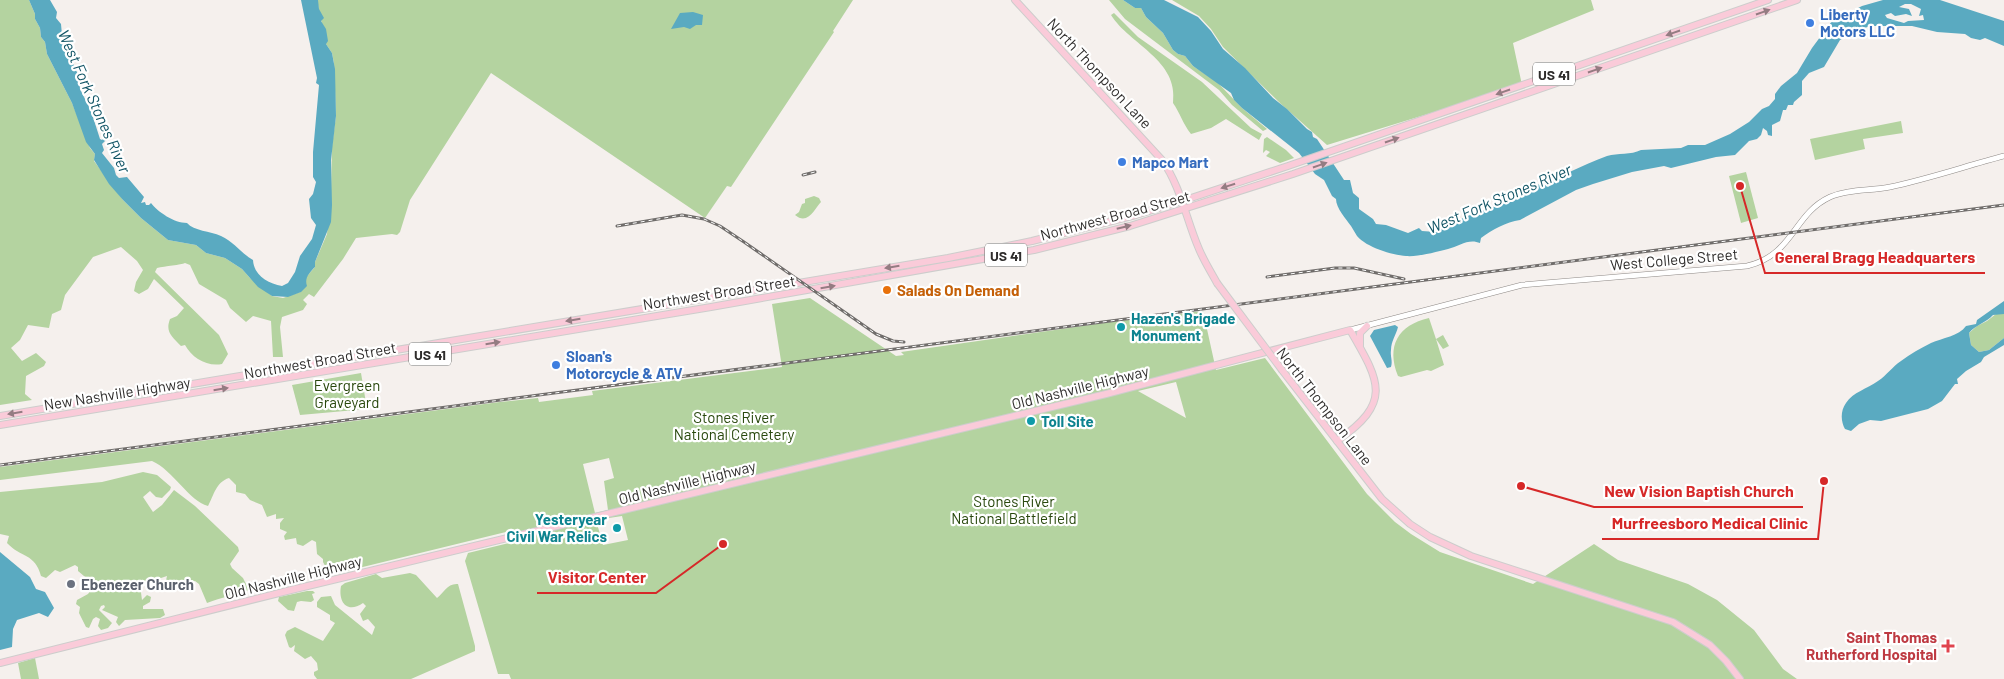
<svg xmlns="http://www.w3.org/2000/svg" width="2004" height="679" font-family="Barlow,sans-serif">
	<rect width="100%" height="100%" fill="#f5f0ed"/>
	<g fill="#b4d3a0" fill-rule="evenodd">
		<path d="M0 0H29L35 14V19L40 28 41 37 45 42 47 54 72 103 90 148 95 154 94 161 123 200 141 218 168 240 196 245 206 253 225 258 242 269 250 278 272 296 283 298 300 292 307 276 315 267V262L327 234 331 191 332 146 336 116 334 63 332 53 326 44 317 0H853L833 31 834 32 731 187 727 186 705 218 491 73 410 200 400 232 397 235 392 234 356 238 343 259 314 297 309 294 303 300 307 304 303 310 282 317 280 327 283 357H273L271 321 253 316 246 322 230 308 226 300 199 284 190 265 185 263C181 265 165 266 157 268L155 272 219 335 228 354 222 364C207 367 192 358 185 345L181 346C172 337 165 332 170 319L177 316 184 308 154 279 148 289 139 294 134 291 136 282 143 270 137 261 121 247 93 257 65 295 61 310 52 314 49 328 28 325 20 340 11 348 22 361 36 353 46 362 44 366 26 376 25 394 32 400 0 405Z"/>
		<polygon points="1109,0 1123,0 1135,8 1141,8 1146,17 1163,33 1173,50 1178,54 1185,56 1193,66 1217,82 1242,108 1267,129 1263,131 1232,105 1219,90 1125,19"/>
		<polygon points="1172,0 1591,0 1594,10 1513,43 1522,85 1327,145 1281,104 1223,47 1211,29 1199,16"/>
		<path d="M1114 13 1138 37 1202 82 1251 128 1262 134 1259 140 1226 119 1211 128 1191 134C1183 124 1180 113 1173 103 1179 60 1130 45 1111 15Z"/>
		<polygon points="1901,121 1903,133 1863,139 1865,149 1815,160 1810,139"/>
		<polygon points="1267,137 1286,150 1294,158 1280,163 1266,156 1270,152 1266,150 1263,153 1264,139"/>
		<polygon points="1746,172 1758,218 1741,223 1729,176"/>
		<path d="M814 196 819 198 821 202C815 208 808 226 795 215L799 212 802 204 805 203V199Z"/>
		<path d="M810 298 896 356 904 355 901 352 1111 322 1203 311 1216 370 1265 358 1367 494 1395 522 1411 534 1440 552 1533 584 1594 544 1618 560 1688 584 1717 600 1754 630 1783 669 1797 679H511L509 674H498L465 561 468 553 521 540 518 529 330 575 323 562V559L317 554 316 542 312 540 303 546 297 544 296 538 285 540 284 536 287 532 280 529V523L284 518 276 519V514L267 517 262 505 250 500 245 494 236 492V485L229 478C216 482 214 495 208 506 189 501 173 470 152 461L0 480V467L500 402 538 398 539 402 593 395 592 391 782 367 772 304ZM1176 382 1186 418 1138 391ZM609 458 614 478 604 481 608 510 595 513 583 464ZM622 516 628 540 603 545 596 520Z"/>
		<polygon points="1996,314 2004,314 2004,338 1989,350 1979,352 1971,345 1969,333 1977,326 1987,321"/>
		<path d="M1429 318 1436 339 1443 335 1449 346 1443 349 1436 339 1444 365 1431 371 1427 370 1401 377 1398 376C1386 346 1398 325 1429 318Z"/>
		<polygon points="361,373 367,409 300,415 292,385"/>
		<path d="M143 472 157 475 171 487 170 490 162 498 156 497 150 491 143 497 153 512 162 505 174 490 195 506 238 547 239 551 230 564 232 568 243 578 249 590C234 596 222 597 207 603L199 584 195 581 182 587 165 585 167 576 140 585 142 600 147 595 151 597 150 602 143 606V609H163L165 615 160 618 125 620 119 626 116 622 118 617 102 610 105 607 104 605 101 606 99 610 112 623 108 628 101 630 98 626 100 619 96 617 93 619 89 628 86 627 79 613 80 607 76 604 77 600 88 594 93 587 90 581 78 571V567L75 565 60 572 55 570 46 578 41 576C35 553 21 558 7 543L9 536 0 534V492L102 482Z"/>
		<path d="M410 573 416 575 437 598C444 593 447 583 458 584L475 646V651L411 679H317L314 675V672L318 670 317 663 311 656 305 659 294 651 295 645 291 648 289 647 285 635 287 631 295 627 323 641 335 623 330 620V615L317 607V602L321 597 331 596 335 605 372 635 375 627 368 619 363 621 360 614 366 606 363 603C347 614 338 602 341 586L345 583 376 574 382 578Z"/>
		<polygon points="307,591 313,591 315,593 312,594 314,600 311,602 301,601 297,602 294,611 288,610 278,601 279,597"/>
		<polygon points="35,658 39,679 21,679 18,663"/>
	</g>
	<g fill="#5aaac1" fill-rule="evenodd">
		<path d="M29 0H50L57 12 56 18 61 24 63 46 68 52 79 77 80 89 91 111 100 139 102 140 104 138 106 140 102 144 104 150 102 153 114 168 116 175 119 178 127 177 144 197 141 203 145 202 146 205H149L151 203C158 212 174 223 187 223 194 231 210 231 221 236 234 242 241 253 253 260 254 276 268 283 282 286L288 283 295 272 300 256 312 239 316 225 311 218 309 199 313 194 316 182 313 177V152L319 85 316 83 317 78 301 0H318L319 9 324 18 321 21 326 29 328 41 326 44 332 53 335 69 336 116 331 160 332 205 331 222 315 262V267C310 272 304 278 307 286L301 292 288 297 272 296 258 287 242 269 225 258 206 253 196 245 168 240 141 218 123 200 109 184 94 160 95 154 86 142 72 103 47 54 45 42 41 37 40 28 35 19V14Z"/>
		<path d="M1123 0H1164L1198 17 1211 31 1223 49 1245 68 1273 98 1287 109 1307 129 1312 132 1313 137 1317 139 1344 180H1350L1353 193 1359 198V209L1373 219 1376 224 1386 225 1408 233 1419 228 1422 231 1436 232 1438 224 1443 225 1446 221C1460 222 1468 215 1480 211 1497 206 1518 200 1531 187 1557 180 1581 165 1607 156 1618 153 1631 155 1641 150L1681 148 1688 145H1705L1730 134 1749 122 1762 109 1769 106 1775 99V94L1781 86 1797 73 1812 48 1832 21 1862 6 1883 0H1940L2004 21V46L1985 38 1980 40 1971 38 1965 34 1937 32 1912 26H1870L1854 32 1840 40 1824 67 1809 73 1802 81V95L1794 102 1793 105H1788L1786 110H1783L1780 121 1772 125V136L1768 135 1767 131 1763 128 1761 135 1757 139 1749 141 1735 155 1716 157 1671 168 1664 166 1632 172 1593 184 1576 190 1520 220C1506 222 1492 230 1481 238L1480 243C1469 238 1459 246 1448 249 1436 252 1418 257 1406 256 1392 255 1366 247 1357 236 1355 233 1353 229 1351 226 1346 219 1336 208 1336 199L1332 196 1324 180 1315 174 1299 153 1242 108 1234 100 1231 93 1193 66 1185 56 1178 54 1173 50 1163 33 1146 17 1141 8H1135ZM1905 4H1911L1921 9 1919 16 1923 15 1924 20 1908 21 1904 23 1887 18 1885 15 1891 13 1895 16 1906 14 1912 16 1909 9 1899 7Z"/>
		<polygon points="693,12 703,15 702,25 696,25 690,29 684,27 671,29 680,13"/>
		<path d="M2004 301V314L1993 315C1986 323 1975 325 1969 333L1971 345 1979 352 1989 350 2004 338V345L1984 357 1981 362 1966 371 1957 379 1958 384H1955L1942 401 1928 409 1881 421 1870 420 1859 424 1851 431 1845 429C1841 422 1840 411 1846 403 1853 392 1867 389 1878 381 1887 375 1892 367 1901 361 1910 354 1921 348 1931 343 1942 338 1959 336 1966 326L1976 324 1977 320Z"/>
		<path d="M1395 325 1398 327C1396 335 1391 341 1391 350 1390 356 1393 361 1391 367L1387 368 1370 336 1374 330Z"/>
		<polygon points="0,552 30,577 36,589 45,592 54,608 48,617 39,613 17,620 13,629 12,647 0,650"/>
	</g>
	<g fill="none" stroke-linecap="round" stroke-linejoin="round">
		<g stroke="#8e8986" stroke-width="6">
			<path id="minor" d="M1350 330 1522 285 1747 266C1794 255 1793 214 1830 197 1848 189 1870 191 1890 187 1928 179 1966 166 2004 156"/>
		</g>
		<g stroke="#cdcdcc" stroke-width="8">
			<g id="major">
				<path d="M1015 0 1162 160C1181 187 1186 219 1199 249 1204 261 1211 272 1217 283"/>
				<polyline points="1360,345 1360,333 1367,326"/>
				<polyline points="1282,370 1382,499 1410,524 1430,537 1471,556 1673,622 1710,645 1726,661 1740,679"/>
				<polyline points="0,416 948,258 1032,241 1136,215 1182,201 1288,166 1768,0"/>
				<polyline points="0,425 711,307 1034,250 1130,226 1293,174 1797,0"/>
				<path d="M0 663 291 590 1106 394 1350 330C1380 382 1393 402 1337 441"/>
			</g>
		</g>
		<use href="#minor" stroke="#fff" stroke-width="5"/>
		<use href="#major" stroke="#facbd9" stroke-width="6"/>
		<g stroke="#706d6b" stroke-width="3">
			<g id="rail">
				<polyline points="803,175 815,172"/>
				<polyline points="617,226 682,215 704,219 720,226 744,242 876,334 893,341 904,342"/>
				<polyline points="1267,277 1335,268 1354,268 1404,279"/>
				<polyline points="0,465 2004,205"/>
			</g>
		</g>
		<use href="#rail" stroke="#fff" stroke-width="1" stroke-dasharray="4" stroke-linecap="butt"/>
		<g stroke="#cdcdcc" stroke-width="8" stroke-linecap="butt">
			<polyline id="major-bridge" points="1217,283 1282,370"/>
		</g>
		<use href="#major-bridge" stroke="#facbd9" stroke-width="6"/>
	</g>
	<defs><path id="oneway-solid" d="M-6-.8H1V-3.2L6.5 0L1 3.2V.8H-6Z" transform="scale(1.25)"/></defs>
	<g fill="#947c82">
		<use href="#oneway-solid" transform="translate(1763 12) rotate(-19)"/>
		<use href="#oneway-solid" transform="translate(1673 33) rotate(161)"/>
		<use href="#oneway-solid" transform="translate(1595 70) rotate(-19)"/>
		<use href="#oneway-solid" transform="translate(1503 92) rotate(161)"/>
		<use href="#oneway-solid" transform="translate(1392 140) rotate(-19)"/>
		<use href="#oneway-solid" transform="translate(1320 165) rotate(-19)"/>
		<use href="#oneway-solid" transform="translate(1228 186) rotate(162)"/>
		<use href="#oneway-solid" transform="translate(1124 227) rotate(-14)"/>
		<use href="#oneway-solid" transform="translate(892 267) rotate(171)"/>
		<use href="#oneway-solid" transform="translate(828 287) rotate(-10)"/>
		<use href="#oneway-solid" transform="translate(573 320) rotate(171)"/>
		<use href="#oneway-solid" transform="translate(493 343) rotate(-9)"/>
		<use href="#oneway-solid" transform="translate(221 389) rotate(-9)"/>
		<use href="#oneway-solid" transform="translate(15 413) rotate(171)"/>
	</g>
	<g fill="#3f7fe0" stroke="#fff" stroke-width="2">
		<circle cx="1810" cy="23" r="5"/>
		<circle cx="1122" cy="162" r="5"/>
		<circle cx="556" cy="365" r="5"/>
	</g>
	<circle fill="#e8710a" stroke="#fff" stroke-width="2" cx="887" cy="290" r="5"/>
	<g fill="#0f9aa8" stroke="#fff" stroke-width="2">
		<circle cx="1121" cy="327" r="5"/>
		<circle cx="1031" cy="421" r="5"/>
		<circle cx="617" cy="528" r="5"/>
	</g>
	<circle fill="#6b7280" stroke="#fff" stroke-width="2" cx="71" cy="584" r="5"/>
	<path fill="#e0444e" stroke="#fff" stroke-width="2" d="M1945.5 638.5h5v5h5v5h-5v5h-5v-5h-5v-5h5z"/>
	<g text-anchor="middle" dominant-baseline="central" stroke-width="4.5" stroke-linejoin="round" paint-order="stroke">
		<g fill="#fff" stroke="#6d6c6b" stroke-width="1">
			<rect x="1533" y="62.5" width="42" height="23" rx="4"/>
			<rect x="985" y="243.5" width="42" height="23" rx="4"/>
			<rect x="409" y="342.5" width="42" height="23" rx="4"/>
		</g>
		<g font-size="14" font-weight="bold" fill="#2f2d2c">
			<text x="1554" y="74">US 41</text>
			<text x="1006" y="255">US 41</text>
			<text x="430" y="354">US 41</text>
		</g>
		<g font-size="15" font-weight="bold" fill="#366cbe" stroke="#fff" text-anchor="start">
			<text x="1820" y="14">Liberty<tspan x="1820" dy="17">Motors LLC</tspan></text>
			<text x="1132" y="162">Mapco Mart</text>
			<text x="566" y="356">Sloan's<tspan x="566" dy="17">Motorcycle &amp; ATV</tspan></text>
		</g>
		<g font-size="15" fill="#2f2d2c" stroke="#fff">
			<text transform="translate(1100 73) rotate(47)">North Thompson Lane</text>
			<text transform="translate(1115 215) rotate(-15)">Northwest Broad Street</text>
			<text transform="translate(1674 259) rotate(-5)">West College Street</text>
			<text transform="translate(719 292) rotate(-9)">Northwest Broad Street</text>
			<text transform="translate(320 360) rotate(-10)">Northwest Broad Street</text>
			<text transform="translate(1080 387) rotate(-14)">Old Nashville Highway</text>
			<text transform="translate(117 393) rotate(-9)">New Nashville Highway</text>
			<text transform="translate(1325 406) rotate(52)">North Thompson Lane</text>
			<text transform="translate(687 482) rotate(-14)">Old Nashville Highway</text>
			<text transform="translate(293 577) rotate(-14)">Old Nashville Highway</text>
		</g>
		<g font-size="15" font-weight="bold" fill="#c56008" stroke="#fff" text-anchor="start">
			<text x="897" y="290">Salads On Demand</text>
		</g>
		<g font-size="15" font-weight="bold" fill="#0d838f" stroke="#fff" text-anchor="start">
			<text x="1131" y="318">Hazen's Brigade<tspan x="1131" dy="17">Monument</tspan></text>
			<text x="1041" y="421">Toll Site</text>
			<text x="607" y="519" text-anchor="end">Yesteryear<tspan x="607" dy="17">Civil War Relics</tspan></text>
		</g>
		<g font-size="15" fill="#29480d" stroke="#fff">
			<text x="347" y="385">Evergreen<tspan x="347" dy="17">Graveyard</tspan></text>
			<text x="734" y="417">Stones River<tspan x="734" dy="17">National Cemetery</tspan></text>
			<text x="1014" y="501">Stones River<tspan x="1014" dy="17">National Battlefield</tspan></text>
		</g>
		<g font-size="15" font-weight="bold" fill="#5b616d" stroke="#fff" text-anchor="start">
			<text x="81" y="584">Ebenezer Church</text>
		</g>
		<g font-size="15" font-weight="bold" fill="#be3a42" stroke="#fff" text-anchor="end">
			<text x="1937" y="637">Saint Thomas<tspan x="1937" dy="17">Rutherford Hospital</tspan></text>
		</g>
		<g font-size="16" font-style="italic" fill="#125566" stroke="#fff">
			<text transform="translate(95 101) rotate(66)">West Fork Stones River</text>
			<text transform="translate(1499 198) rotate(-23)">West Fork Stones River</text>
		</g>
	</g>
	<path fill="none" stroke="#d62828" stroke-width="2" d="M1740 186L1765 273H1985M1521 486L1594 507H1803M1824 481L1818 539H1602M723 544L656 593H537"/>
	<g fill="#d62828" stroke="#fff" stroke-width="2">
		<circle cx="1740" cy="186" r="5"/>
		<circle cx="1521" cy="486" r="5"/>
		<circle cx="1824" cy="481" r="5"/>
		<circle cx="723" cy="544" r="5"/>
	</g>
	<g font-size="16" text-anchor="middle" font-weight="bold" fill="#d62828" stroke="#fff" stroke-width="4.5" stroke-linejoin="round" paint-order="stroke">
		<text x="1875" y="263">General Bragg Headquarters</text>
		<text x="1699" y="497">New Vision Baptish Church</text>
		<text x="1710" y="529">Murfreesboro Medical Clinic</text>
		<text x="597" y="583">Visitor Center</text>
	</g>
</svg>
